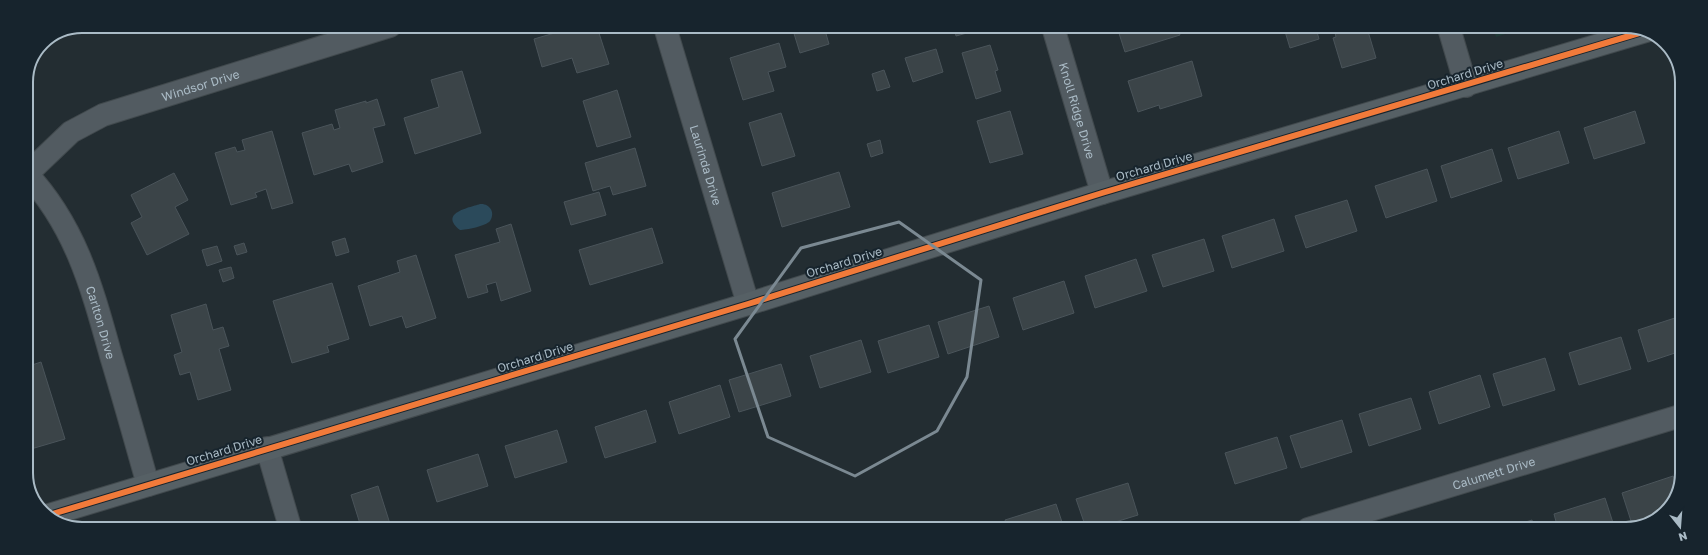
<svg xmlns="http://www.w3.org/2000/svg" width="1708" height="555" font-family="'Golos Text',sans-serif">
	<rect width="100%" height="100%" fill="#232d32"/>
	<polygon fill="#203936" points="1493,28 1524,28 1496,37"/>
	<path fill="#2b4a5b" d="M480 204C489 203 496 212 490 221 486 226 466 230 460 230 439 213 468 208 480 204Z"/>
	<g fill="#3b4448" stroke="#4a545a">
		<polygon points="575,27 597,27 609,64 577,73 572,58 542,67 534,39"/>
		<polygon points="792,27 824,27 829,44 800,53"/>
		<polygon points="954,27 985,27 985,28 956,36"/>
		<polygon points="1117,27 1177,27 1180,35 1125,52"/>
		<polygon points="1284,28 1316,28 1319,39 1290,48"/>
		<polygon points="1334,28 1367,28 1376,58 1342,68 1333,38 1336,37"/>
		<polygon points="779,43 786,67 768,72 774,91 743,100 730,58"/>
		<polygon points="990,45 998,70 995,71 1001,91 976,99 962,53"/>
		<polygon points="936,49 943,72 913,82 905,58"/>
		<polygon points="1192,61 1202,96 1160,109 1159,105 1138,112 1128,81"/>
		<polygon points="884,70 890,87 877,91 872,74"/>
		<polygon points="462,71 481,133 415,154 404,118 439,107 431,80"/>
		<polygon points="617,90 631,137 597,147 583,101"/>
		<polygon points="377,99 385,125 373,128 383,162 352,172 349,164 314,175 302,133 332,124 334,130 340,128 335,110 366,101 366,103"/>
		<polygon points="1010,111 1023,154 990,163 977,121"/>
		<polygon points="1635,111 1645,143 1594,159 1584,128"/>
		<polygon points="781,113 795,156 762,166 749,123"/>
		<polygon points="272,131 293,203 272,209 266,189 255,193 257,197 231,205 215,153 235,147 237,152 245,150 242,140"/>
		<polygon points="1559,131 1569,163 1518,179 1508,148"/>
		<polygon points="880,140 883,153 871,157 867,144"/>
		<polygon points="635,148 646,186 613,195 610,186 593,191 585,163"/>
		<polygon points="1492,149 1502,181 1451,198 1441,166"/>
		<polygon points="1427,169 1437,201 1386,218 1375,186"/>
		<polygon points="839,172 850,207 782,227 772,193"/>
		<polygon points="174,173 188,200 175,207 189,234 147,255 131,223 142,217 131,195"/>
		<polygon points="599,192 606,215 571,225 564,202"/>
		<polygon points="1347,200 1357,231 1306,248 1295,216"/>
		<polygon points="1274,219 1284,251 1232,268 1222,236"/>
		<polygon points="511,224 531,291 501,301 496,282 486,285 488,292 468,298 455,255 500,242 496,229"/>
		<polygon points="652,228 663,263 590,285 579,250"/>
		<polygon points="345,238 349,252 336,256 332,242"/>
		<polygon points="1204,239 1214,271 1163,287 1152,255"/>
		<polygon points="244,243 247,252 237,255 234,246"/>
		<polygon points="217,246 222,261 207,266 202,250"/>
		<polygon points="416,255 436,318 406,328 402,316 370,326 358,286 400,272 397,261"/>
		<polygon points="1136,259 1147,291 1095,308 1085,276"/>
		<polygon points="231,267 234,278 223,282 219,270"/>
		<polygon points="1064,281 1074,313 1023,330 1013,298"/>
		<polygon points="332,283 349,339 327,346 329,352 292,363 273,301"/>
		<polygon points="206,304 213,330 223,327 229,346 219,349 231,390 198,400 190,372 180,375 174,355 182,352 171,315"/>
		<polygon points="989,306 999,337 948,354 938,322"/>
		<polygon points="1681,316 1681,351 1648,362 1638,330"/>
		<polygon points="929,325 939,357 888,373 878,341"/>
		<polygon points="1621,337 1631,369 1579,385 1569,353"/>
		<polygon points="861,340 871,372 820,388 810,356"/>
		<polygon points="1545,358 1555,390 1503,406 1493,374"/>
		<polygon points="41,362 65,439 31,449 26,432 26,367"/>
		<polygon points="781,364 791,396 739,412 729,380"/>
		<polygon points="1480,375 1490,407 1439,424 1429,392"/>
		<polygon points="720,385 730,417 679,434 669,402"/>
		<polygon points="1411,398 1421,429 1369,446 1359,414"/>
		<polygon points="646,410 656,442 605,458 595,427"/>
		<polygon points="1342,420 1352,452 1301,468 1290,436"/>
		<polygon points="557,430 567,462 515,478 505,446"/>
		<polygon points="1277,437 1287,468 1235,484 1225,453"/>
		<polygon points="478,454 488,486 437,502 427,470"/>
		<polygon points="1673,476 1678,491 1662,515 1632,524 1622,493"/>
		<polygon points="1128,483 1138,515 1096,528 1086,528 1076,499"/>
		<polygon points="378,486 391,527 361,527 351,495"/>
		<polygon points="1605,498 1615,529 1558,529 1554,514"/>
		<polygon points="1056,504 1064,528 1008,528 1005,520"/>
		<polygon points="1532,520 1534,529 1503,529"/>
	</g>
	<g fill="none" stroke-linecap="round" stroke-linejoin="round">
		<g stroke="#41494d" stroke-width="24">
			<g id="street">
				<path id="s1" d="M665 27 748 304"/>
				<path id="s2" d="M1053 27 1102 193"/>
				<polyline points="1449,28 1466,86"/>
				<path id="s3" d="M26 173C76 226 92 288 111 356 124 399 136 442 148 485"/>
				<path id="s4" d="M27 174 71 132 103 115 390 26"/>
				<polyline points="267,448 290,527"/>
				<path id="s5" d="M1308 529 1680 416"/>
			</g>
		</g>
		<g stroke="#41494d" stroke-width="24">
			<polyline id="secondary" points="49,515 748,304 1102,193 1646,31"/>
		</g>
		<use href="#street" stroke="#525b61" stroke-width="22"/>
		<use href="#secondary" stroke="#566065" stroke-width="22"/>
		<g stroke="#17242d" stroke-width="8">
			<polyline id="cycleway" points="49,515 748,304 1102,193 1646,31"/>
		</g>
		<use href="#cycleway" stroke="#f17a3a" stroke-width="6"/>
	</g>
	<path fill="none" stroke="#7b8992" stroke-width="3" stroke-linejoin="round" d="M899 222 981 280 967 377 937 431 855 476 768 437 735 339 801 248Z"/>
	<g text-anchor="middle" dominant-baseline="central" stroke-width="4" stroke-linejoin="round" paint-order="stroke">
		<g font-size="12" fill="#aabbc6" stroke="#17242d">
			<text transform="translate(1465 74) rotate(-17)">Orchard Drive</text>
			<text stroke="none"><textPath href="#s4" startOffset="199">Windsor Drive</textPath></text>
			<text stroke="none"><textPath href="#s2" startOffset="87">Knoll Ridge Drive</textPath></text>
			<text stroke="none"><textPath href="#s1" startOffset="144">Laurinda Drive</textPath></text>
			<text transform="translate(1154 166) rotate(-16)">Orchard Drive</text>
			<text transform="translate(844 262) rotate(-17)">Orchard Drive</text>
			<text stroke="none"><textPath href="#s3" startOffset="169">Carlton Drive</textPath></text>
			<text transform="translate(535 357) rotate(-17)">Orchard Drive</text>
			<text transform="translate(224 450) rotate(-17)">Orchard Drive</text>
			<text stroke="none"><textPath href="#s5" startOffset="194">Calumett Drive</textPath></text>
		</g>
	</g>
	<path d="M0 0H1708V555H0ZM82 33H1626A49 49 0 0 1 1675 82V473A49 49 0 0 1 1626 522H82A49 49 0 0 1 33 473V82A49 49 0 0 1 82 33Z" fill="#17242d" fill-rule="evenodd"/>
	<path fill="none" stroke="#aabbc6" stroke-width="2" d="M82 33H1626A49 49 0 0 1 1675 82V473A49 49 0 0 1 1626 522H82A49 49 0 0 1 33 473V82A49 49 0 0 1 82 33Z"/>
	<g transform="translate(1680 527) rotate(163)" stroke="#17242d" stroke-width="3" paint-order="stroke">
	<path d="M0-3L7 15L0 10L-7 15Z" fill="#aabbc6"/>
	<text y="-6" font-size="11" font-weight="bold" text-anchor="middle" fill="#aabbc6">N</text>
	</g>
</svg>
